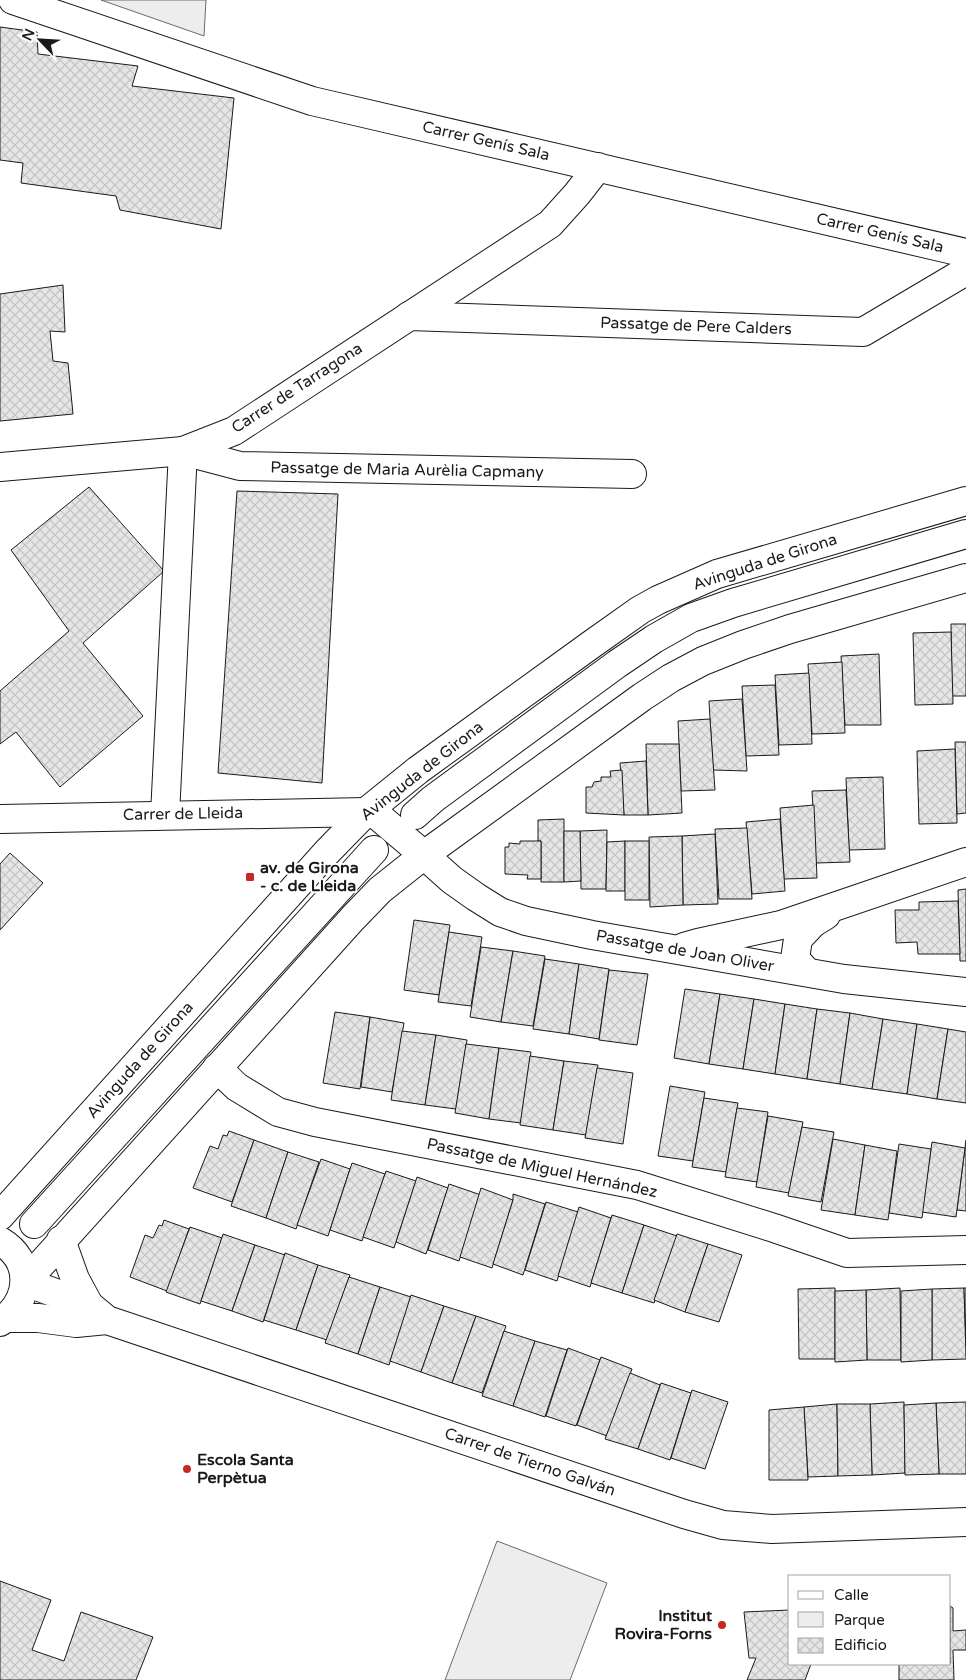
<svg xmlns="http://www.w3.org/2000/svg" width="966" height="1680" font-family="'Varela Round',sans-serif">
	<defs>
		<pattern id="building-cross-hatch" width="8" height="8" patternUnits="userSpaceOnUse" patternTransform="scale(1.25)"><rect width="8" height="8" fill="#e6e6e6"/><path d="M0 0l8 8M0 8l8-8" fill="none" stroke="#c5c5c5"/></pattern>
	</defs>
	<rect width="100%" height="100%" fill="#fff"/>
	<g fill="#ededed" stroke="#6a6a6a">
		<polygon points="101,0 206,0 204,36"/>
		<polygon points="497,1541 607,1583 570,1680 445,1680"/>
	</g>
	<g fill="url(#building-cross-hatch)" stroke="#1a1a1a">
		<polygon points="0,27 37,32 38,54 138,66 132,86 234,98 221,229 120,210 116,196 21,183 23,163 0,160"/>
		<polygon points="63,285 65,332 50,331 53,361 68,363 73,414 0,421 0,294"/>
		<polygon points="89,487 164,571 83,643 143,716 60,787 16,732 0,744 0,691 69,631 11,550"/>
		<polygon points="237,491 338,494 322,783 218,773"/>
		<polygon points="951,624 966,624 966,696 952,696"/>
		<polygon points="951,632 953,704 915,705 913,633"/>
		<polygon points="879,654 881,725 845,725 841,656"/>
		<polygon points="842,662 845,733 812,734 808,664"/>
		<polygon points="809,673 812,744 779,745 775,675"/>
		<polygon points="775,685 779,755 746,756 742,686"/>
		<polygon points="742,699 747,771 713,770 709,701"/>
		<polygon points="710,719 715,790 681,791 678,721"/>
		<polygon points="955,742 966,742 966,813 957,814"/>
		<polygon points="646,744 679,744 682,813 648,815"/>
		<polygon points="955,749 957,823 919,824 917,751"/>
		<polygon points="646,761 648,815 624,815 620,763"/>
		<polygon points="622,770 624,815 586,813 586,787 592,787 594,782 601,781 601,777 611,777 610,771"/>
		<polygon points="883,777 885,849 849,850 846,778"/>
		<polygon points="846,790 850,862 816,863 812,791"/>
		<polygon points="814,805 817,878 784,879 780,808"/>
		<polygon points="564,819 564,882 541,882 541,841 538,841 538,820"/>
		<polygon points="780,819 785,891 752,894 746,822"/>
		<polygon points="747,828 752,899 719,899 715,829"/>
		<polygon points="607,830 606,889 581,889 580,831"/>
		<polygon points="564,831 580,831 581,881 564,882"/>
		<polygon points="715,834 718,904 683,905 682,836"/>
		<polygon points="682,836 683,905 650,907 649,837"/>
		<polygon points="520,841 541,841 541,879 527,879 528,875 505,874 505,847 509,847 509,843 520,844"/>
		<polygon points="625,841 625,891 606,891 607,842"/>
		<rect x="625" y="841" width="24" height="59"/>
		<polygon points="10,853 43,883 0,930 0,864"/>
		<polygon points="966,889 966,961 960,961 958,890"/>
		<polygon points="958,901 960,954 918,954 917,942 896,943 895,910 919,910 919,902"/>
		<polygon points="414,920 450,925 439,995 404,990"/>
		<polygon points="449,932 482,937 471,1006 438,1002"/>
		<polygon points="481,947 513,951 501,1022 470,1017"/>
		<polygon points="513,951 545,956 533,1026 501,1022"/>
		<polygon points="545,959 579,964 569,1034 533,1029"/>
		<polygon points="579,964 609,969 599,1039 569,1034"/>
		<polygon points="609,970 648,974 637,1045 599,1040"/>
		<polygon points="685,989 720,994 709,1064 674,1058"/>
		<polygon points="720,994 754,999 743,1069 709,1064"/>
		<polygon points="754,999 785,1004 775,1074 743,1069"/>
		<polygon points="785,1004 817,1009 807,1079 775,1074"/>
		<polygon points="817,1009 850,1013 840,1084 807,1079"/>
		<polygon points="335,1012 370,1017 360,1089 323,1083"/>
		<polygon points="850,1013 883,1019 872,1089 840,1084"/>
		<polygon points="370,1017 404,1023 392,1092 361,1087"/>
		<polygon points="883,1019 917,1024 907,1094 872,1089"/>
		<polygon points="917,1024 948,1029 937,1099 907,1094"/>
		<polygon points="948,1029 966,1032 966,1103 937,1099"/>
		<polygon points="402,1031 436,1035 425,1105 391,1100"/>
		<polygon points="436,1035 467,1040 456,1109 425,1105"/>
		<polygon points="466,1044 499,1048 489,1119 455,1113"/>
		<polygon points="499,1048 531,1052 521,1123 489,1119"/>
		<polygon points="530,1056 564,1061 553,1130 520,1125"/>
		<polygon points="564,1061 598,1065 586,1135 553,1130"/>
		<polygon points="597,1068 633,1073 623,1144 585,1138"/>
		<polygon points="670,1086 705,1092 693,1161 658,1156"/>
		<polygon points="704,1098 738,1103 726,1172 692,1167"/>
		<polygon points="737,1108 768,1112 757,1182 725,1177"/>
		<polygon points="768,1116 803,1122 789,1193 756,1187"/>
		<polygon points="802,1127 834,1132 821,1202 788,1196"/>
		<polygon points="229,1131 254,1140 232,1202 193,1188 210,1146 218,1149 223,1135 227,1136"/>
		<polygon points="833,1139 865,1145 855,1215 821,1210"/>
		<polygon points="254,1140 288,1152 266,1218 231,1206"/>
		<polygon points="966,1140 966,1211 957,1210"/>
		<polygon points="932,1142 965,1148 956,1217 922,1212"/>
		<polygon points="899,1144 931,1149 922,1218 889,1213"/>
		<polygon points="865,1145 897,1151 888,1220 855,1215"/>
		<polygon points="288,1152 319,1162 296,1229 266,1218"/>
		<polygon points="321,1159 350,1169 328,1236 297,1225"/>
		<polygon points="352,1163 385,1174 362,1241 330,1230"/>
		<polygon points="386,1171 416,1181 394,1248 363,1237"/>
		<polygon points="417,1177 448,1188 426,1254 396,1242"/>
		<polygon points="449,1184 481,1195 459,1261 428,1250"/>
		<polygon points="481,1188 513,1200 492,1268 460,1257"/>
		<polygon points="513,1194 545,1204 523,1275 493,1264 513,1200"/>
		<polygon points="546,1202 578,1212 557,1281 525,1270"/>
		<polygon points="579,1207 611,1218 590,1287 558,1276"/>
		<polygon points="612,1215 644,1225 622,1293 591,1283"/>
		<polygon points="164,1220 189,1229 167,1291 130,1277 145,1235 153,1238 159,1225 162,1226"/>
		<polygon points="644,1225 677,1236 654,1303 622,1293"/>
		<polygon points="190,1227 222,1238 200,1304 166,1292"/>
		<polygon points="223,1234 255,1245 232,1311 201,1301"/>
		<polygon points="677,1234 708,1244 685,1312 654,1300"/>
		<polygon points="708,1244 742,1255 719,1322 685,1312"/>
		<polygon points="255,1245 285,1255 263,1322 232,1311"/>
		<polygon points="285,1253 318,1265 296,1330 264,1320"/>
		<polygon points="318,1265 350,1275 327,1340 296,1330"/>
		<polygon points="349,1277 380,1287 358,1354 325,1343"/>
		<polygon points="380,1287 411,1297 389,1365 358,1354"/>
		<polygon points="835,1288 835,1359 799,1359 798,1289"/>
		<polygon points="900,1288 901,1360 867,1360 866,1290"/>
		<polygon points="964,1288 966,1359 932,1360 932,1289"/>
		<polygon points="964,1288 966,1288 966,1339"/>
		<polygon points="932,1289 932,1360 901,1362 901,1291"/>
		<polygon points="866,1290 867,1360 835,1362 835,1291"/>
		<polygon points="411,1295 444,1306 421,1372 390,1361"/>
		<polygon points="444,1306 476,1316 452,1383 421,1372"/>
		<polygon points="476,1316 506,1326 482,1393 452,1383"/>
		<polygon points="504,1331 535,1341 513,1406 482,1396"/>
		<polygon points="535,1341 567,1350 545,1417 513,1406"/>
		<polygon points="568,1348 600,1360 576,1426 546,1416"/>
		<polygon points="601,1357 632,1369 607,1436 577,1425"/>
		<polygon points="630,1373 660,1385 638,1449 605,1439"/>
		<polygon points="661,1383 691,1393 670,1460 638,1449"/>
		<polygon points="692,1390 728,1402 705,1469 671,1458"/>
		<polygon points="904,1402 905,1473 872,1475 870,1404"/>
		<polygon points="966,1402 966,1474 939,1474 936,1403"/>
		<polygon points="936,1403 939,1474 905,1475 904,1405"/>
		<polygon points="837,1404 838,1476 808,1477 804,1407"/>
		<polygon points="837,1404 870,1404 872,1475 838,1476"/>
		<polygon points="804,1407 808,1480 769,1480 769,1410"/>
		<polygon points="0,1581 51,1600 32,1650 64,1661 81,1612 153,1637 136,1680 0,1680"/>
		<polygon points="950,1606 953,1608 953,1631 966,1630 966,1650 953,1650 954,1680 899,1680 899,1664 950,1664"/>
		<polygon points="790,1610 790,1664 811,1664 805,1680 747,1680 756,1658 749,1658 744,1612"/>
	</g>
	<g fill="none" stroke-linecap="round" stroke-linejoin="round">
		<g stroke="#1a1a1a" stroke-width="30">
			<g id="minor">
				<polyline points="13,0 312,101 966,253"/>
				<polyline points="409,316 863,332 966,271"/>
				<polyline points="183,451 240,466 632,474"/>
				<polyline points="0,467 183,451 234,431 550,224 577,194 598,167"/>
				<polyline points="165,815 183,451"/>
				<polyline points="415,815 433,799 617,664 654,639 691,618 733,603 966,534"/>
				<polyline points="0,819 366,812"/>
				<polyline points="424,855 452,880 476,897 500,912 526,921 592,935 844,979 966,992"/>
				<polyline points="684,947 698,943 781,925 966,862"/>
				<polyline points="807,972 795,959 798,939 813,923 826,915"/>
				<polyline points="217,1068 237,1087 278,1112 315,1122 637,1185 774,1228 847,1253 966,1250"/>
				<polyline points="34,1224 374,850"/>
				<polyline points="61,1240 75,1279 89,1305"/>
				<polyline points="25,1282 89,1305 107,1320 684,1514 723,1525 772,1529 966,1522"/>
				<polyline points="6,1318 38,1318 76,1323 107,1320"/>
			</g>
		</g>
		<g stroke="#1a1a1a" stroke-width="30">
			<g id="major">
				<polyline points="366,812 378,816 424,855"/>
				<polyline points="0,1216 327,852 366,812 418,770 592,644 640,610 658,600 717,574 966,501"/>
				<path d="M0 1241C34 1261 31 1301 0 1322"/>
				<polyline points="25,1282 353,918 380,890 424,855 642,697 671,678 703,661 743,645 790,629 966,578"/>
			</g>
		</g>
		<use href="#minor" stroke="#fff" stroke-width="28"/>
		<use href="#major" stroke="#fff" stroke-width="28"/>
	</g>
	<g fill="#c62828" stroke="#fff" stroke-width="2">
		<rect x="245" y="872" width="10" height="10" rx="2.5"/>
		<circle cx="187" cy="1469" r="5"/>
		<circle cx="722" cy="1625" r="5"/>
	</g>
	<g text-anchor="middle" dominant-baseline="central" stroke-width="4" stroke-linejoin="round" paint-order="stroke">
		<g font-size="16" fill="#1a1a1a" stroke="#fff">
			<text transform="translate(486 141) rotate(13)">Carrer Genís Sala</text>
			<text transform="translate(880 233) rotate(13)">Carrer Genís Sala</text>
			<text transform="translate(696 326) rotate(2)">Passatge de Pere Calders</text>
			<text transform="translate(297 388) rotate(-33)">Carrer de Tarragona</text>
			<text transform="translate(407 470) rotate(1)">Passatge de Maria Aurèlia Capmany</text>
			<text transform="translate(765 562) rotate(-18)">Avinguda de Girona</text>
			<text transform="translate(422 771) rotate(-38)">Avinguda de Girona</text>
			<text transform="translate(183 814) rotate(-1)">Carrer de Lleida</text>
			<text transform="translate(685 951) rotate(10)">Passatge de Joan Oliver</text>
			<text transform="translate(140 1060) rotate(-48)">Avinguda de Girona</text>
			<text transform="translate(542 1168) rotate(12)">Passatge de Miguel Hernández</text>
			<text transform="translate(530 1462) rotate(19)">Carrer de Tierno Galván</text>
		</g>
		<g font-size="16" font-weight="bold" fill="#1a1a1a" stroke="#fff" text-anchor="start">
			<text x="260" y="868">av. de Girona<tspan x="260" dy="18">- c. de Lleida</tspan></text>
			<text x="197" y="1460">Escola Santa<tspan x="197" dy="18">Perpètua</tspan></text>
			<text x="712" y="1616" text-anchor="end">Institut<tspan x="712" dy="18">Rovira-Forns</tspan></text>
		</g>
	</g>
	<rect x="788" y="1575" width="162" height="90" fill="#ffffff" stroke="#a3a3a3"/>
	<rect x="798" y="1591" width="25" height="8" fill="#ffffff" stroke="#a3a3a3"/>
	<text x="834" y="1600" font-size="15" fill="#1a1a1a">Calle</text>
	<rect x="798" y="1612" width="25" height="15" fill="#ededed" stroke="#a3a3a3"/>
	<text x="834" y="1625" font-size="15" fill="#1a1a1a">Parque</text>
	<rect x="798" y="1638" width="25" height="15" fill="url(#building-cross-hatch)" stroke="#a3a3a3"/>
	<text x="834" y="1650" font-size="15" fill="#1a1a1a">Edificio</text>
	<g transform="translate(40 40) rotate(295)" stroke="#ffffff" stroke-width="4" paint-order="stroke">
	<path d="M0-4L9 19L0 12L-9 19Z" fill="#1a1a1a"/>
	<text y="-8" font-size="14" font-weight="bold" text-anchor="middle" fill="#1a1a1a">N</text>
	</g>
</svg>
